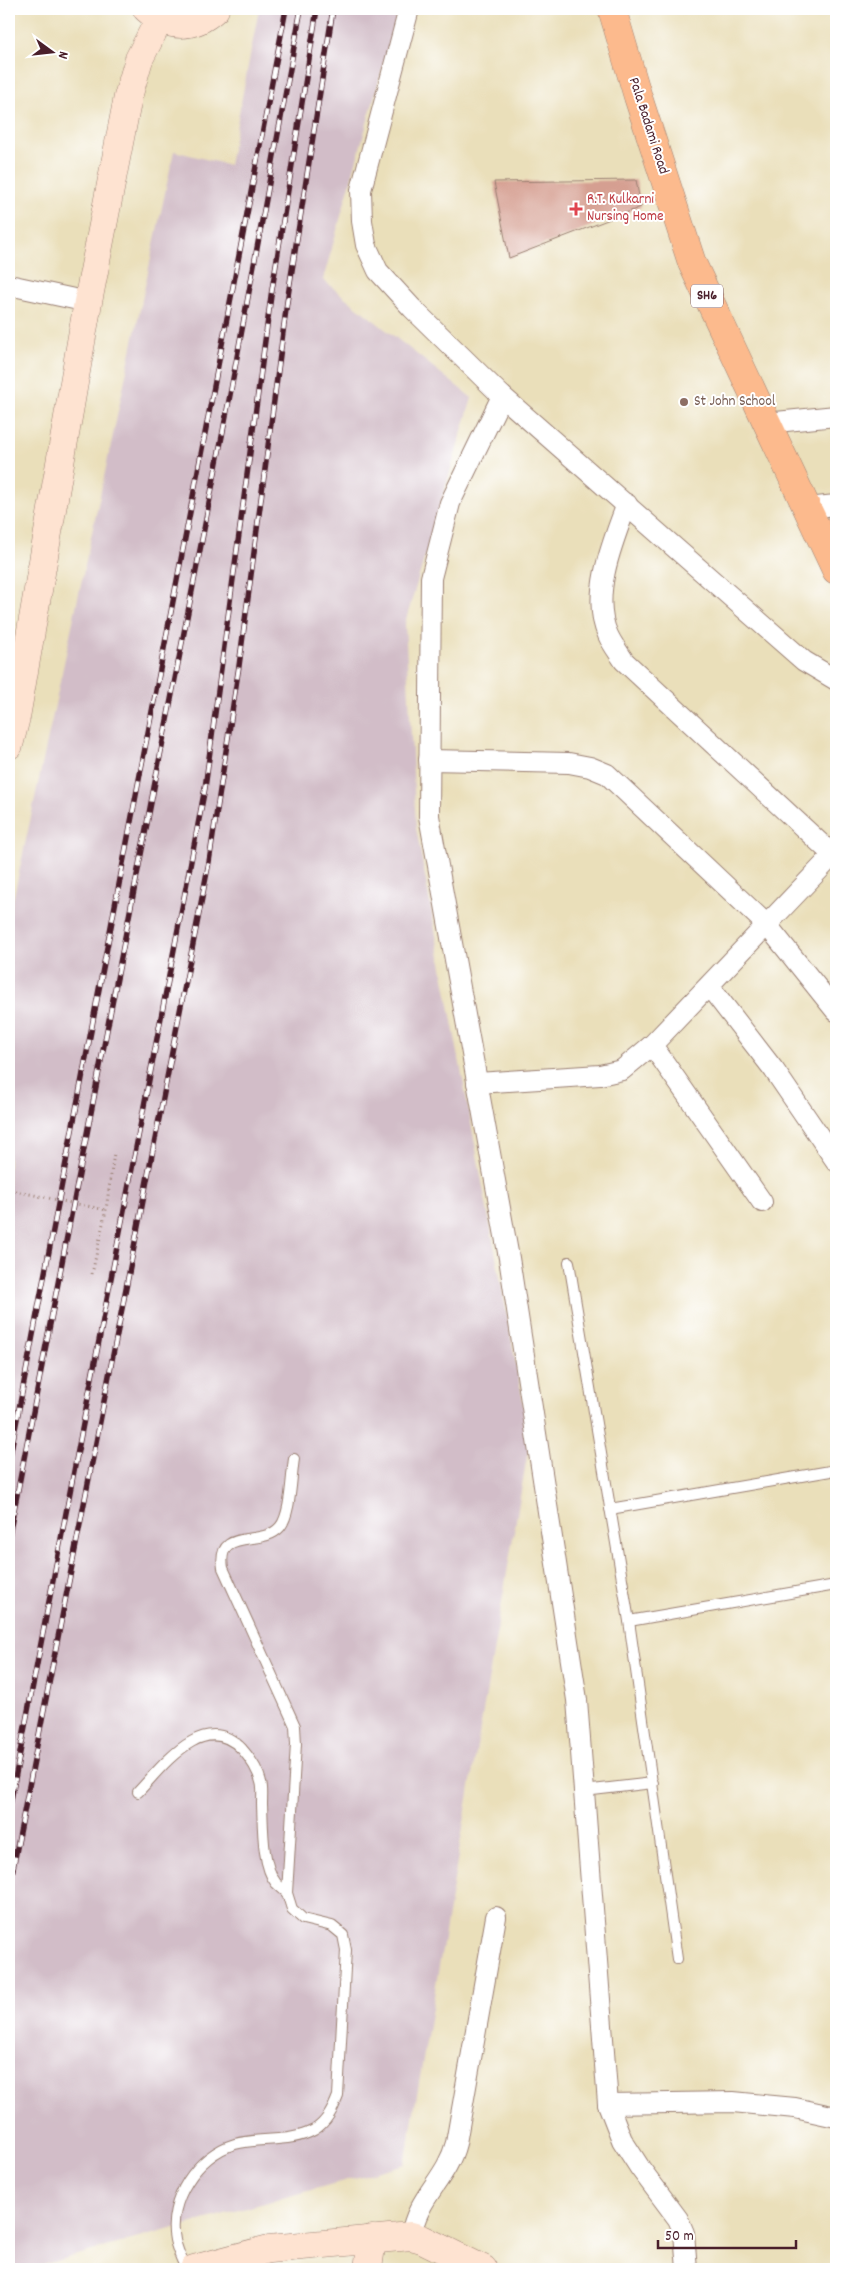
<svg xmlns="http://www.w3.org/2000/svg" width="845" height="2278" font-family="Dekko,sans-serif">
	<rect width="100%" height="100%" fill="#fff"/>
	<filter id="ink" filterUnits="userSpaceOnUse"><feTurbulence type="fractalNoise" baseFrequency=".02" numOctaves="2"/><feDisplacementMap in="SourceGraphic" scale="10" xChannelSelector="R" yChannelSelector="G"/><feConvolveMatrix kernelMatrix="1 2 1 2 8 2 1 2 1" color-interpolation-filters="sRGB"/></filter>
	<filter id="wash" filterUnits="userSpaceOnUse"><feTurbulence type="fractalNoise" baseFrequency=".0096" numOctaves="4" result="noise"/><feDisplacementMap in="SourceGraphic" scale="20" xChannelSelector="R" yChannelSelector="G"/><feGaussianBlur stdDeviation="1.12" result="paint"/><feColorMatrix in="noise" values="0 0 0 0 0 0 0 0 0 0 0 0 0 0 0 0 0 1.4 0 .05"/><feComposite in="paint" operator="in"/></filter>
	<g filter="url(#wash)">
		<rect width="100%" height="100%" fill="#eadfba"/>
		<polygon fill="#d2bdc8" points="259,9 399,9 323,280 472,398 405,623 416,828 530,1439 405,2164 27,2269 9,2269 9,919 174,151 229,165"/>
		<g id="blocks">
			<polygon fill="#d59f91" points="636,180 641,207 509,258 494,182"/>
		</g>
	</g>
	<g filter="url(#ink)">
		<use href="#blocks" fill-opacity="0" stroke="#9a7f72" stroke-width="1"/>
		<g fill="none" stroke-linecap="round" stroke-linejoin="round">
			<g stroke="#9a7f72" stroke-width="12">
				<g id="lane">
					<polyline points="569,1262 629,1621 677,1959"/>
					<polyline points="610,1509 836,1470"/>
					<polyline points="629,1621 836,1585"/>
					<polyline points="584,1791 653,1783"/>
					<path d="M138 1792C163 1766 204 1709 242 1749 249 1757 258 1770 261 1782 263 1788 262 1797 262 1804 263 1826 262 1866 276 1883 279 1886 284 1890 287 1893"/>
					<path d="M186 2269C182 2260 177 2250 175 2240 167 2201 197 2155 235 2144 260 2137 291 2143 314 2130 327 2122 333 2109 338 2096L346 1950 343 1935 332 1926 303 1919 292 1909 287 1893 296 1744 295 1726 223 1568C216 1526 262 1548 280 1527 291 1514 291 1477 294 1459"/>
				</g>
			</g>
			<g stroke="#9a7f72" stroke-width="22">
				<g id="street">
					<polyline points="409,9 361,190 362,221 366,245 378,271 412,308 502,396 804,661 836,680"/>
					<polyline points="9,285 88,302"/>
					<polyline points="502,396 450,503 431,578 429,816 509,1258 577,1700 608,2104 622,2140 640,2168 678,2219 684,2233 687,2269"/>
					<polyline points="766,423 836,416"/>
					<path d="M627 504C613 541 590 596 608 635 612 644 619 653 624 661L833 855"/>
					<polyline points="807,508 836,505"/>
					<polyline points="429,760 569,763 590,767 607,774 767,925 836,1011"/>
					<polyline points="709,986 774,1070 836,1161"/>
					<polyline points="652,1045 762,1202"/>
					<polyline points="477,1083 600,1075 622,1070 652,1045 836,852"/>
					<polyline points="608,2104 733,2102 795,2108 836,2117"/>
					<path d="M411 2236C417 2197 447 2179 456 2143L496 1917"/>
				</g>
			</g>
			<g stroke="#9a7f72" stroke-width="29">
				<g id="secondary">
					<path d="M147 9C169 29 193 29 215 9"/>
					<polyline points="9,745 16,717 88,302 128,97 139,59 159,20"/>
					<polyline points="194,2269 269,2249 411,2236 422,2239 483,2269"/>
					<polyline points="368,2269 372,2239"/>
				</g>
			</g>
			<g stroke="#9a7f72" stroke-width="29">
				<polyline id="primary" points="612,9 638,97 692,263 836,570"/>
			</g>
			<g stroke="#9a7f72" stroke-width="3" stroke-dasharray="1 4" stroke-linecap="butt">
				<polyline points="10,1190 106,1210"/>
				<polyline points="92,1274 106,1210 114,1153"/>
			</g>
			<use href="#lane" stroke="#fff" stroke-width="10"/>
			<use href="#street" stroke="#fff" stroke-width="20"/>
			<use href="#secondary" stroke="#fee3d1" stroke-width="28"/>
			<use href="#primary" stroke="#fcba8d" stroke-width="28"/>
			<g stroke="#4a1f2b" stroke-width="5.5">
				<g id="rail">
					<polyline points="9,1461 286,9"/>
					<polyline points="9,1536 230,395 301,9"/>
					<polyline points="9,1810 205,788 271,296 317,9"/>
					<polyline points="9,1889 209,862 239,666 287,302 333,9"/>
				</g>
			</g>
			<use href="#rail" stroke="#fff" stroke-width="4" stroke-dasharray="11" stroke-linecap="butt"/>
		</g>
	</g>
	<path fill="#e0444e" stroke="#fff" stroke-width="2" d="M573.5 201.5h5v5h5v5h-5v5h-5v-5h-5v-5h5z"/>
	<circle fill="#8d6e63" stroke="#fff" stroke-width="2" cx="684" cy="402" r="5"/>
	<g text-anchor="middle" dominant-baseline="central" stroke-width="4" stroke-linejoin="round" paint-order="stroke">
		<rect fill="#fff" stroke="#80626b" stroke-width="1" x="691" y="284.5" width="32" height="23" rx="4"/>
		<g font-size="14" font-weight="bold" fill="#4a1f2b">
			<text x="707" y="296">SH6</text>
		</g>
		<g font-size="15" fill="#4a1f2b" stroke="#fff">
			<text transform="translate(648 126) rotate(72)">Pala Badami Road</text>
		</g>
		<g font-size="15" fill="#be3a42" stroke="#fff" text-anchor="start">
			<text x="587" y="200">R.T. Kulkarni<tspan x="587" dy="17">Nursing Home</tspan></text>
		</g>
		<g font-size="15" fill="#785e54" stroke="#fff" text-anchor="start">
			<text x="694" y="402">St John School</text>
		</g>
	</g>
	<rect width="845" height="2278" fill="none" stroke="#fff" stroke-width="30"/>
	<g transform="translate(52 52) rotate(105)" stroke="#ffffff" stroke-width="4" paint-order="stroke">
	<path d="M0-4L9 19L0 12L-9 19Z" fill="#4a1f2b"/>
	<text y="-8" font-size="14" font-weight="bold" text-anchor="middle" fill="#4a1f2b">N</text>
	</g>
	<path d="M658 2240v8h138v-8" fill="none" stroke="#4a1f2b" stroke-width="2.5"/>
	<text x="665" y="2240" font-size="15" fill="#4a1f2b" stroke="#ffffff" stroke-width="4" paint-order="stroke">50 m</text>
</svg>
